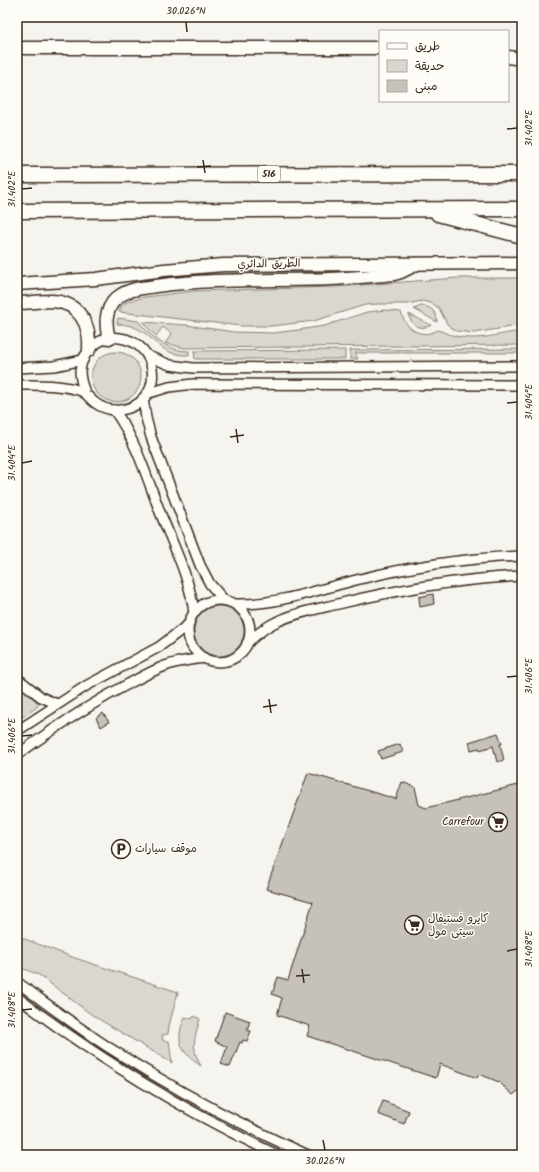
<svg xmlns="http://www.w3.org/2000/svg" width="539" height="1172" font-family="Kalam,'Playpen Sans Arabic',sans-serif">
	<rect width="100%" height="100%" fill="#f5f4ee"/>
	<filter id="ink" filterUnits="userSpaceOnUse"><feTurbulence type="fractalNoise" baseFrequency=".025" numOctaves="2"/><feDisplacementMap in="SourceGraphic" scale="8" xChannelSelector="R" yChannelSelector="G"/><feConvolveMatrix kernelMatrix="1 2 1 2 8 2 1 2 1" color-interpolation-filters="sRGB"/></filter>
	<g filter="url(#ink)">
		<g fill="#dad6d0" stroke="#8a8077">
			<polygon points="457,278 522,278 522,325 474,333 456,331 447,324 439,308 431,303 422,301 408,304 377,304 365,305 314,321 272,326 241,326 119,312 123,304 129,301 145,297 193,291 335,287"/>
			<path d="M421 306C431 306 437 312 437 322L414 309Z"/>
			<path d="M385 310 401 312C406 330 421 339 438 330 473 345 488 335 522 331V345L184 348 165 343 172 334 163 327 156 336 142 322 186 325 234 332 273 333 298 330 324 326 367 312Z"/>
			<path d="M409 314 431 325C420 331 410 325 409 314Z"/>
			<path d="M118 318 138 321C152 337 167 351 189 351V355C153 357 153 324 117 324Z"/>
			<polygon points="522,349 522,353 355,353 358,359 350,359 350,350"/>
			<polygon points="345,350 345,359 195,359 194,351"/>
			<circle cx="116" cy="377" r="25"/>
			<circle cx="219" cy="631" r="25"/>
			<polygon points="17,683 39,704 37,707 17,721"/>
			<polygon points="17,936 72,957 178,992 169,1026 168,1034 162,1035 163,1041 169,1041 172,1063 92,1015 39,975 17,966"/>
			<path d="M194 1016 200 1019C194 1039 191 1048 201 1066 181 1052 174 1042 185 1017L192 1019Z"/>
		</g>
		<g fill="#c7c1bb" stroke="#3b2a1e">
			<polygon points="433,594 434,604 420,607 419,597"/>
			<polygon points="103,713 109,722 101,727 96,718"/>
			<polygon points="498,733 502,744 500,744 504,760 497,762 493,746 480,750 479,748 471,750 469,742"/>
			<polygon points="400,744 403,752 381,759 378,751"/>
			<polygon points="308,773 396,799 402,782 415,787 419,805 426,808 522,784 522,1088 513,1095 499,1082 479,1074 477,1078 440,1064 436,1078 307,1036 310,1026 277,1015 282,998 272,994 278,977 288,980 313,902 266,889"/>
			<polygon points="225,1012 250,1021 247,1030 251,1031 247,1041 243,1040 242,1043 240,1042 230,1067 221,1064 227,1047 215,1041"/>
			<polygon points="383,1101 409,1111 404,1124 378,1114"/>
		</g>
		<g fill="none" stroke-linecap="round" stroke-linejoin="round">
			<g stroke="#3b2a1e" stroke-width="12">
				<g id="tertiary">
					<polyline points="148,356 170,365 193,368 522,366"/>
					<polyline points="17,368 54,366 83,360"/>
					<path d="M17 385C37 385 58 384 78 390 86 392 88 397 94 402 104 410 117 412 129 408 165 396 158 343 120 338 100 335 82 351 80 371 80 378 82 385 85 392"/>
					<polyline points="146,394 169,387 193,384 522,385"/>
					<polyline points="143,398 146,418 151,437 200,565 210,584 224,600"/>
					<path d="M114 410C136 440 147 478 160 512 173 545 190 578 194 613"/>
					<circle cx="219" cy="631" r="31"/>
					<path d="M236 604C278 605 319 589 360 579 413 566 467 558 522 556"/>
					<path d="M247 643C256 635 264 628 274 623 294 613 317 609 338 604 399 589 460 579 522 576"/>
					<polyline points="17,678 41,697 57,704"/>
					<polyline points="17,731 86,686 159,647 189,624"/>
					<path d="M17 755C54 728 92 703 132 682 143 676 154 670 165 666 178 661 191 660 204 658"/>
					<path d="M17 982C47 1004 77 1027 108 1047 172 1088 238 1124 308 1155"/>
					<path d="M17 997C98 1059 185 1111 277 1155"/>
				</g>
			</g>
			<g stroke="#3b2a1e" stroke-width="15">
				<g id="trunk">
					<polyline points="17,48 380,48"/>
					<polyline points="508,57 522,59"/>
					<polyline points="17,284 96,279 164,270 223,265 522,263"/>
					<path d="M17 303C29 303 40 301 52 301 79 302 91 325 89 350"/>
					<path d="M109 338C104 322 106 304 121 295 131 288 145 288 156 286 214 278 272 281 330 279 351 278 373 276 394 274L401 272 417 264"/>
				</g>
			</g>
			<g stroke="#3b2a1e" stroke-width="17">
				<g id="motorway">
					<polyline points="17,175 522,174"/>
					<polyline points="17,211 522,209"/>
					<polyline points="438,214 522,236"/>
				</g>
			</g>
			<use href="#tertiary" stroke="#fdfcf7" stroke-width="9"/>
			<use href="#trunk" stroke="#fdfcf7" stroke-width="12"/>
			<use href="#motorway" stroke="#fdfcf7" stroke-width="14"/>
		</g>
	</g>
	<path fill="none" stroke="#3b2a1e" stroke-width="1.5" d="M186 22 187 32M507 129 517 128M203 160 205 173M197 167 211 166M22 189 32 188M507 403 517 402M236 429 238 443M230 437 244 435M22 463 32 461M507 677 517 676M269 699 271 713M263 707 277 705M22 736 32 735M507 951 517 949M302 969 304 983M296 976 310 975M22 1010 32 1009M323 1140 325 1150"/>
	<defs>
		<g id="supermarket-ring" transform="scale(1)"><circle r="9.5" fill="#fdfcf7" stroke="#3b2a1e" stroke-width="1.5"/><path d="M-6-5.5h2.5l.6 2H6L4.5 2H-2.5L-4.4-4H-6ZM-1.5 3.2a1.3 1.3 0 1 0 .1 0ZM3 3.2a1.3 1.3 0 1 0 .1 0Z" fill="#3b2a1e"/></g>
		<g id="parking-ring" transform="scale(1)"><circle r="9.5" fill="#fdfcf7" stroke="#3b2a1e" stroke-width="1.5"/><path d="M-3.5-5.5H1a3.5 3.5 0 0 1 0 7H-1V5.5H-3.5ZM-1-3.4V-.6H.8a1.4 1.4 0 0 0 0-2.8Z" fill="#3b2a1e"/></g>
	</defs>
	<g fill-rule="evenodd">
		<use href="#supermarket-ring" x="498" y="822"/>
		<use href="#parking-ring" x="121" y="849"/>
		<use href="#supermarket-ring" x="414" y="925"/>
	</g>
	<g text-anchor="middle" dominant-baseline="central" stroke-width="3" stroke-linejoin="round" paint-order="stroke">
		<rect fill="#fdfcf7" stroke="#75695f" stroke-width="1" x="258" y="166" width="22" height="16" rx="3"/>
		<g font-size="10" font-weight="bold" fill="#3b2a1e">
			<text x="269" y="174">516</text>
		</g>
		<g font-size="11" fill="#3b2a1e" stroke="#fdfcf7">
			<text transform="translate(269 264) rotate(-1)">الطريق الدائري</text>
		</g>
		<g font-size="11" fill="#3b2a1e" stroke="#fdfcf7" text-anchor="start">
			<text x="484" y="822" text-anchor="end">Carrefour</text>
			<text x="135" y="849">موقف سيارات</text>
			<text x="428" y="919">كايرو فستيفال<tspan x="428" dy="13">سيتى مول</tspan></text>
		</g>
	</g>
	<rect width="539" height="1172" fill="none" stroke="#fdfcf7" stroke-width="44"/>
	<rect x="379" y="30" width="130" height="72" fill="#fdfcf7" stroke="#afa8a0"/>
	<rect x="387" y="43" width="20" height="6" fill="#fdfcf7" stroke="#afa8a0"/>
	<text x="415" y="50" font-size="12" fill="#3b2a1e">طريق</text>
	<rect x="387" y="60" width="20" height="12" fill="#dad6d0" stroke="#afa8a0"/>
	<text x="415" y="70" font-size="12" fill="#3b2a1e">حديقة</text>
	<rect x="387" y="80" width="20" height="12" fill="#c7c1bb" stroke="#afa8a0"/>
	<text x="415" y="90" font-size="12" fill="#3b2a1e">مبنى</text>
	<rect x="22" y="22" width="495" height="1128" fill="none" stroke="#3b2a1e" stroke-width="1.5"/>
	<g font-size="10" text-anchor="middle" fill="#3b2a1e">
		<text x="186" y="14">30.026°N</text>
		<text transform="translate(528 128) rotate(-90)" y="4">31.402°E</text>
		<text transform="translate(11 189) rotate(-90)" y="4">31.402°E</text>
		<text transform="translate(528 402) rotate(-90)" y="4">31.404°E</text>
		<text transform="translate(11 463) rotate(-90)" y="4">31.404°E</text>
		<text transform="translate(528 676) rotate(-90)" y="4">31.406°E</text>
		<text transform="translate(11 736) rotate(-90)" y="4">31.406°E</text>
		<text transform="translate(528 949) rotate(-90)" y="4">31.408°E</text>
		<text transform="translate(11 1010) rotate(-90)" y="4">31.408°E</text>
		<text x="325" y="1164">30.026°N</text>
	</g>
</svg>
